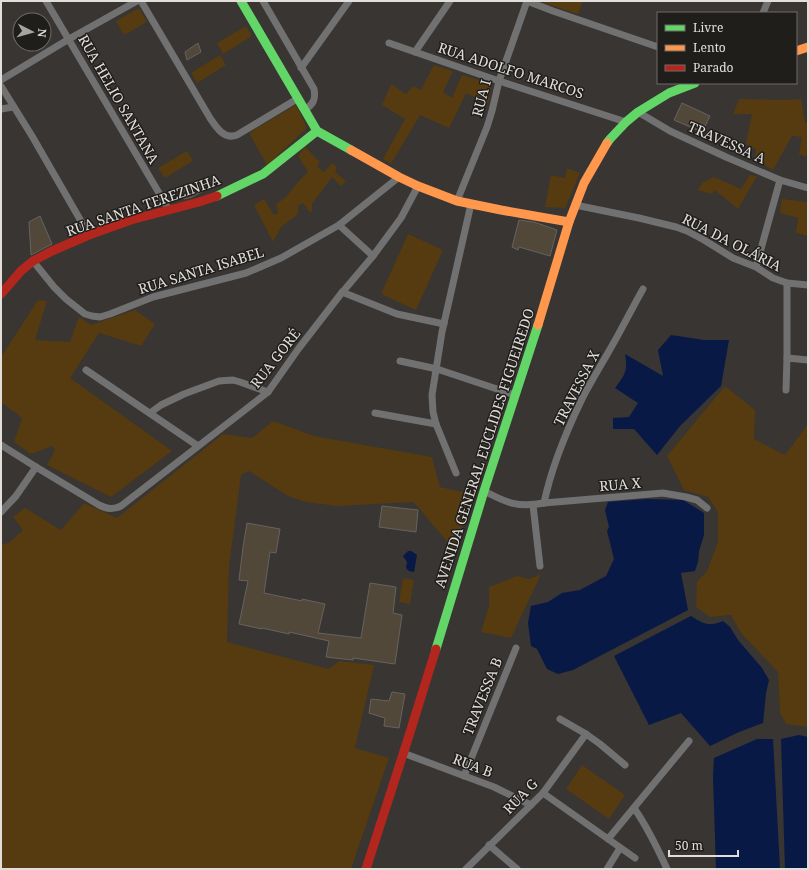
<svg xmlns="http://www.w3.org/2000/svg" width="809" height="870" font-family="'Noto Serif',serif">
	<rect width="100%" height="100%" fill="#383532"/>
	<g fill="#553b0f">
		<polygon points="539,1 583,1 578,14"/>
		<polygon points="139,8 147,22 124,35 116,21"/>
		<polygon points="246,26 252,36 223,54 217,43"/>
		<polygon points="220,55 226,65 197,83 191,73"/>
		<polygon points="434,65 453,71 443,92 452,98 462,75 492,84 488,103 466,93 449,128 420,115 391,164 383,159 405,119 382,105 391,84 406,94 413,86 421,90"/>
		<polygon points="739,99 782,100 801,99 805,123 808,122 808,149 806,157 799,154 802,137 792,136 773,170 755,159 756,149 746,144 752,114 733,114"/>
		<polygon points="296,105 307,128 267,165 249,133"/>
		<polygon points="305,147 320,162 317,167 324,172 332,163 337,167 335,172 346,181 341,186 332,177 312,204 312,211 310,213 303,203 298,206 298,214 281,227 273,242 254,205 264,199 274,215 278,213 276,204 285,198 298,182 308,172 298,156"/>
		<polygon points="187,151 193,161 165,178 158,168"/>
		<polygon points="567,168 580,173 565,208 545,207 551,175 565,178"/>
		<polygon points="750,175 757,176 738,209 715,190 711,194 698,190 702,183 714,177 741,189"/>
		<polygon points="782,199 808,202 808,236 796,233 798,218 780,213"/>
		<polygon points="408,234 443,250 416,310 381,294"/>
		<polygon points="38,300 47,301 35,340 70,342 79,317 91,325 135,310 155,324 141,346 99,333 70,378 172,451 111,497 47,465 55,450 52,446 31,454 14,442 22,418 1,402 1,357"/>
		<polygon points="725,386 755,410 754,439 785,455 808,424 808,727 786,724 780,713 778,672 741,633 731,615 710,617 696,607 697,582 707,571 718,542 718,512 708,497 684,490 667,456"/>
		<polygon points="273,421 314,436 432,457 440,487 472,494 455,551 417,506 413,502 337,506 306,502 288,496 249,471 241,475 229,567 227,642 329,669 339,661 374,665 355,748 389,758 351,869 1,869 1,545 10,542 23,530 13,517 25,508 61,530 84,503 117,518 223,434 252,438"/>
		<polygon points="541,574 511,638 481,632 489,606 489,587 517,576 529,579"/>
		<polygon points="403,578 414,580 410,604 399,602"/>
		<polygon points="582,765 625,795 609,819 566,789"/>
	</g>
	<g fill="#081946">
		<path d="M671 335 704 340H729L721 386 680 426 657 455 634 429H613V418L629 417 638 403 615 388C625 375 628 371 625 354L663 376 658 350Z"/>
		<polygon points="647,499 683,500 704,513 704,535 699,551 698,562 695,571 681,573 688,610 573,670 558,674 547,669 537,649 531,646 528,623 531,606 548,602 562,593 580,590 606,576 614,559 607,531 609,527 605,510 608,502"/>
		<polygon points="408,551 411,551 417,555 414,572 409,571 406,568 407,562 403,556"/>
		<path d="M691 616C704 624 708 627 723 621L730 627 738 640 762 668 769 680 766 693 763 723 739 732 710 746 681 713 649 725 614 656Z"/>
		<polygon points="799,735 808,737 808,869 785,869 781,739"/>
		<polygon points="757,739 773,739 780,869 716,869 713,776 714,758"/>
	</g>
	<g fill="#514839" stroke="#656360">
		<polygon points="198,43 201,52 187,60 185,52"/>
		<polygon points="682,103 710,116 702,132 674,120"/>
		<polygon points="200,181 205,190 192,197 184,199 179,191"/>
		<polygon points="40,216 52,244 31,255 29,222"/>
		<polygon points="519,220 534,222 557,230 550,256 519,247 518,250 512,247"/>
		<polygon points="382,506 418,510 416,532 379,527"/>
		<polygon points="247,523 280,529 276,553 270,552 264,593 302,601 302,599 325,604 318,633 361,638 370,583 396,587 393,613 402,615 395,664 353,658 353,660 326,657 329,641 289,632 289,634 262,628 262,629 239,624 248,581 239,580 243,547"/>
		<polygon points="392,692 405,694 399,728 384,726 385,718 369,713 371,699 389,701"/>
	</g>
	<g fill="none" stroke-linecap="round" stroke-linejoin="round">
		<g stroke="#717172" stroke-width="7">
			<polyline points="46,1 169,210"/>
			<path d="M141 1 210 118C216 127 224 140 237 135L297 99"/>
			<path d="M263 1 314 89C316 100 313 104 305 110"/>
			<polyline points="527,1 553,11 658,47"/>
			<polyline points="763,13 768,1"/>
			<polyline points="389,43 499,81 626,122"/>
			<polyline points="415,52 450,1"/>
			<polyline points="301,68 349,1"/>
			<polyline points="1,80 69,39 137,1"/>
			<polyline points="1,86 32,136 89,235"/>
			<polyline points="1,109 13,107"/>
			<polyline points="638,112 670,131 726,157 780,180 808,188"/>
			<polyline points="457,201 487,127 492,111 499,81 527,1"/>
			<polyline points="575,205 639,218 676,227 687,231 704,240 733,258 756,267 773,278 787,283 808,285"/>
			<polyline points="339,225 373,256"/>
			<polyline points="33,261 54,287 66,299 85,314 92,316 100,317 110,314 153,297 246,273 281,258 339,225 399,177"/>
			<polyline points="756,267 780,180"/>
			<polyline points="342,292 397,314 444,324"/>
			<polyline points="787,358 808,360"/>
			<polyline points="400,361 437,369 515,395"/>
			<polyline points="86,370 198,446"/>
			<polyline points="786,390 787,358 787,283"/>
			<polyline points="150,413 161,405 184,394 219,381 233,380 240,382 268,392"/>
			<polyline points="375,413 436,424"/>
			<path d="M1 445 36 467 99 505C107 509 113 510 121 506L268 392 299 348 340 295 373 256 401 218 418 186"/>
			<polyline points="456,473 436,424 433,412 432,395 442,332 471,204"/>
			<path d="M484 491C507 503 518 508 544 503L663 493 686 497 697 500 707 508"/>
			<path d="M544 503C551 469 567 430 582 399 590 383 600 367 609 351 621 331 631 310 643 289"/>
			<polyline points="533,505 540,566"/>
			<polyline points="1,512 16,496 36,467"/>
			<polyline points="560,719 586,734 600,744 625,765"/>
			<polyline points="403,753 494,787 531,805"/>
			<polyline points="464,776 516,648"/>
			<polyline points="543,793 635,858"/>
			<path d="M634 808C648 828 657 847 667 869"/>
			<polyline points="608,839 689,741"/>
			<polyline points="489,845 517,869"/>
			<polyline points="466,869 543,793 586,734"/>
			<polyline points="607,869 620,848"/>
		</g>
		<g stroke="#63d668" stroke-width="9">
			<polyline points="241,1 317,131 351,150"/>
			<polyline points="607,143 610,139 626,122 638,112 669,93 695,83"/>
			<polyline points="217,196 263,174 317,131"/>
			<polyline points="436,649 484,491 538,325"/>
		</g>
		<g stroke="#ff974d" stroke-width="9">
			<polyline points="796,51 808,47"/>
			<polyline points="351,150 399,177 418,186 457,201 501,210 569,222"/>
			<polyline points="538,325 569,222 584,183 607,143"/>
		</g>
		<g stroke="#b3261e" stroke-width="9">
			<polyline points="1,294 21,271 33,261 52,251 89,235 131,220 199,202 217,196"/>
			<polyline points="366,869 407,742 436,649"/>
		</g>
	</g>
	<g text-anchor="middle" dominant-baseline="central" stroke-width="3" stroke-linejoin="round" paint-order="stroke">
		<g font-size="14" fill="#e2dfdb" stroke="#201e1b">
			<text transform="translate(511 70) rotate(18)">RUA ADOLFO MARCOS</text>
			<text transform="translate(481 98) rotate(-75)">RUA I</text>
			<text transform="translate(119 99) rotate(60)">RUA HELIO SANTANA</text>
			<text transform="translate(727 142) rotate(24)">TRAVESSA A</text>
			<text transform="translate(143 205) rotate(-19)">RUA SANTA TEREZINHA</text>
			<text transform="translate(732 242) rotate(27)">RUA DA OLÁRIA</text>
			<text transform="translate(201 270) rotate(-17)">RUA SANTA ISABEL</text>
			<text transform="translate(275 358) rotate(-52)">RUA GORÉ</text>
			<text transform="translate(576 388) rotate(-63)">TRAVESSA X</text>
			<text transform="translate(484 448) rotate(-72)">AVENIDA GENERAL EUCLIDES FIGUEIREDO</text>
			<text transform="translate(620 484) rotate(-5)">RUA X</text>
			<text transform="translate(482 696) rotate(-68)">TRAVESSA B</text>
			<text transform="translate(473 765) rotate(21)">RUA B</text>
			<text transform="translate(520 796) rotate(-46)">RUA G</text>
		</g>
	</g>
	<rect width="809" height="870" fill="none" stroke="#e2dfdb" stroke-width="4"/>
	<rect x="657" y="12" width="140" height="72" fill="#201e1b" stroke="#6e6b68"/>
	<rect x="665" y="25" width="20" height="6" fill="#63d668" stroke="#6e6b68"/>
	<text x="693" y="32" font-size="12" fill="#e2dfdb">Livre</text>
	<rect x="665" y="45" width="20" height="6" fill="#ff974d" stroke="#6e6b68"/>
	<text x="693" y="52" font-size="12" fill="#e2dfdb">Lento</text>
	<rect x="665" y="65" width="20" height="6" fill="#b3261e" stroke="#6e6b68"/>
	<text x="693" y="72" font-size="12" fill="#e2dfdb">Parado</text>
	<g transform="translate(32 32) rotate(96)"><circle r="19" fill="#201e1b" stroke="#6e6b68"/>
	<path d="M0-3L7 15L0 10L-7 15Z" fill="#a6a4a0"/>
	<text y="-6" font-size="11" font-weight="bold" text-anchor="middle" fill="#e2dfdb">N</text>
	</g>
	<path d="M669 850v6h69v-6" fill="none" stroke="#e2dfdb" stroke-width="2"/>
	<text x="675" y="850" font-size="12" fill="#e2dfdb" stroke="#201e1b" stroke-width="3" paint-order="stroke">50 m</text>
</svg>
